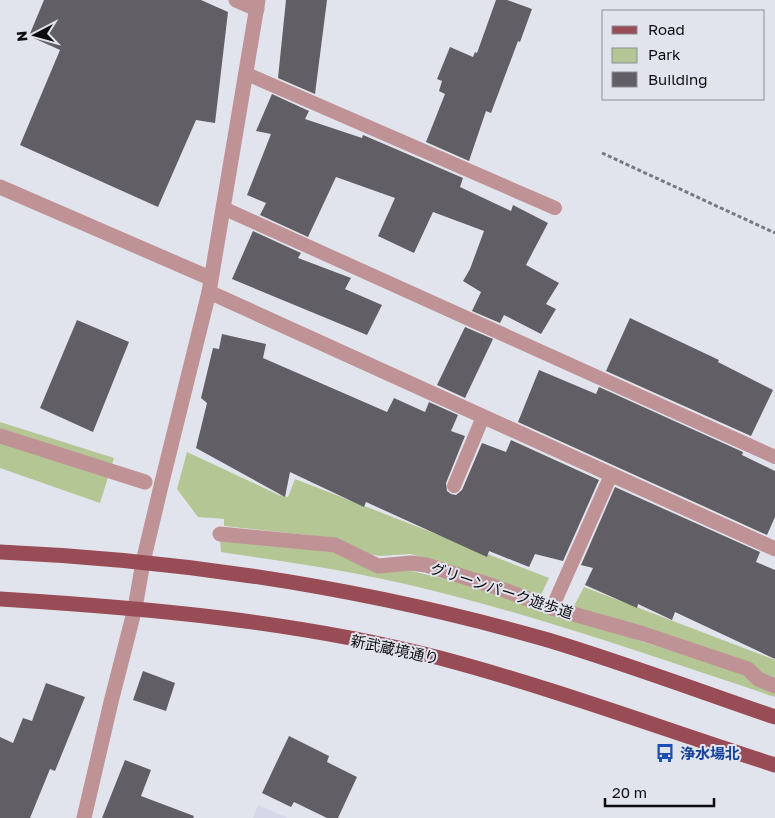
<svg xmlns="http://www.w3.org/2000/svg" width="775" height="818" font-family="'Golos Text','Noto Sans JP',sans-serif">
	<rect width="100%" height="100%" fill="#e2e4ed"/>
	<polygon fill="#d4d8e9" points="258,805 288,818 253,818"/>
	<g fill="#b3c694">
		<polygon points="0,422 114,458 100,503 0,468"/>
		<polygon points="187,452 279,495 288,497 295,479 549,578 540,597 411,554 380,556 369,554 335,538 224,526 224,519 198,517 177,489"/>
		<path d="M220 538 339 553 461 583 743 674 775 691V697C657 658 539 616 418 587 353 571 287 562 221 552Z"/>
		<polygon points="584,587 775,660 775,680 573,608"/>
	</g>
	<g fill="#625e66">
		<polygon points="44,0 201,0 228,12 215,123 196,120 158,207 20,145 60,50 29,36"/>
		<polygon points="286,0 327,0 315,94 278,78"/>
		<polygon points="496,0 507,0 532,9 520,42 518,41 491,113 486,111 469,161 426,142 445,94 439,91 442,81 437,79 450,47 473,57 475,52 477,53"/>
		<polygon points="272,94 309,111 305,119 362,138 363,135 419,159 463,178 460,187 511,211 513,205 548,223 526,265 559,283 546,304 556,309 541,334 504,315 500,323 472,311 481,292 463,281 470,269 484,231 433,212 414,253 378,236 395,198 336,177 308,237 260,215 266,203 247,195 271,134 256,131"/>
		<polygon points="253,231 301,253 298,258 351,278 345,289 382,305 367,335 232,279"/>
		<polygon points="630,318 719,360 718,362 773,390 751,436 606,371"/>
		<polygon points="77,320 129,342 93,432 40,408"/>
		<polygon points="465,327 493,339 465,398 437,385"/>
		<polygon points="222,334 266,344 263,358 387,412 394,398 425,412 429,402 458,415 451,431 465,436 446,483 447,491 451,494 456,495 462,490 482,443 506,452 511,440 599,480 563,561 535,554 529,567 489,551 487,557 366,502 364,507 290,472 285,497 196,448 207,403 201,398 213,348 219,349"/>
		<polygon points="539,370 596,394 599,387 743,452 742,455 775,471 775,517 767,535 518,422"/>
		<polygon points="615,487 760,552 756,562 775,570 775,659 675,612 672,620 638,604 637,608 585,585 593,568 581,565"/>
		<polygon points="143,671 175,683 166,711 133,700"/>
		<polygon points="46,683 85,697 55,771 50,769 30,818 0,818 0,737 13,743 23,718 32,721"/>
		<polygon points="289,736 329,756 327,762 357,777 338,818 327,818 294,802 291,807 262,793"/>
		<polygon points="125,760 151,770 141,796 194,816 193,818 102,818"/>
	</g>
	<g fill="none" stroke-linecap="round" stroke-linejoin="round">
		<polyline stroke="#78797f" stroke-width="3" stroke-dasharray="4 2.5" stroke-linecap="butt" points="602,153 775,233"/>
		<g stroke="#bf9396" stroke-width="14">
			<polyline points="247,74 555,208"/>
			<polyline points="223,208 775,457"/>
			<polyline points="454,486 483,417"/>
			<polyline points="552,608 611,475"/>
		</g>
		<g stroke="#bf9396" stroke-width="15">
			<polyline points="236,0 257,9"/>
			<polyline points="0,187 210,278"/>
			<polyline points="209,292 775,549"/>
			<polyline points="0,436 145,482"/>
			<polyline points="220,534 335,545 378,566 411,563 426,565 493,586 552,608 644,634 748,669 758,679 775,686"/>
			<polyline points="84,818 111,702 135,608 143,562 161,486 209,292 258,0"/>
		</g>
		<g stroke="#984d56" stroke-width="15">
			<path d="M0 552C185 560 370 589 548 640 624 663 699 691 775 717"/>
			<path d="M0 599C147 608 296 621 440 658 553 688 663 729 775 765"/>
		</g>
	</g>
	<defs>
		<g id="bus-bare" transform="scale(1.5)"><path d="M-5-6H5V4H4V6H2V4H-2V6H-4V4H-5ZM-3.5-4V0h7V-4ZM-3.5 1.2v1.5H-2V1.2ZM2 1.2v1.5H3.5V1.2Z" fill="#1a4fb4" stroke="#e2e4ed" stroke-width="2.5" paint-order="stroke"/></g>
	</defs>
	<g fill-rule="evenodd">
		<use href="#bus-bare" x="665" y="753"/>
	</g>
	<g text-anchor="middle" dominant-baseline="central" stroke-width="4" stroke-linejoin="round" paint-order="stroke">
		<g font-size="15" fill="#0c0c0f" stroke="#e2e4ed">
			<text transform="translate(502 590) rotate(18)">グリーンパーク遊歩道</text>
			<text transform="translate(395 649) rotate(12)">新武蔵境通り</text>
		</g>
		<g font-size="15" font-weight="bold" fill="#164399" stroke="#e2e4ed" text-anchor="start">
			<text x="680" y="753">浄水場北</text>
		</g>
	</g>
	<rect x="602" y="10" width="162" height="90" fill="#e2e4ed" stroke="#8c8e94"/>
	<rect x="612" y="26" width="25" height="8" fill="#984d56" stroke="#8c8e94"/>
	<text x="648" y="35" font-size="15" fill="#0c0c0f">Road</text>
	<rect x="612" y="48" width="25" height="15" fill="#b3c694" stroke="#8c8e94"/>
	<text x="648" y="60" font-size="15" fill="#0c0c0f">Park</text>
	<rect x="612" y="72" width="25" height="15" fill="#625e66" stroke="#8c8e94"/>
	<text x="648" y="85" font-size="15" fill="#0c0c0f">Building</text>
	<g transform="translate(35 35) rotate(264)" stroke="#e2e4ed" stroke-width="4" paint-order="stroke">
	<path d="M0-4L9 19L0 12L-9 19Z" fill="#0c0c0f"/>
	<text y="-8" font-size="14" font-weight="bold" text-anchor="middle" fill="#0c0c0f">N</text>
	</g>
	<path d="M605 798v8h109v-8" fill="none" stroke="#0c0c0f" stroke-width="2.5"/>
	<text x="612" y="798" font-size="15" fill="#0c0c0f" stroke="#e2e4ed" stroke-width="4" paint-order="stroke">20 m</text>
</svg>
